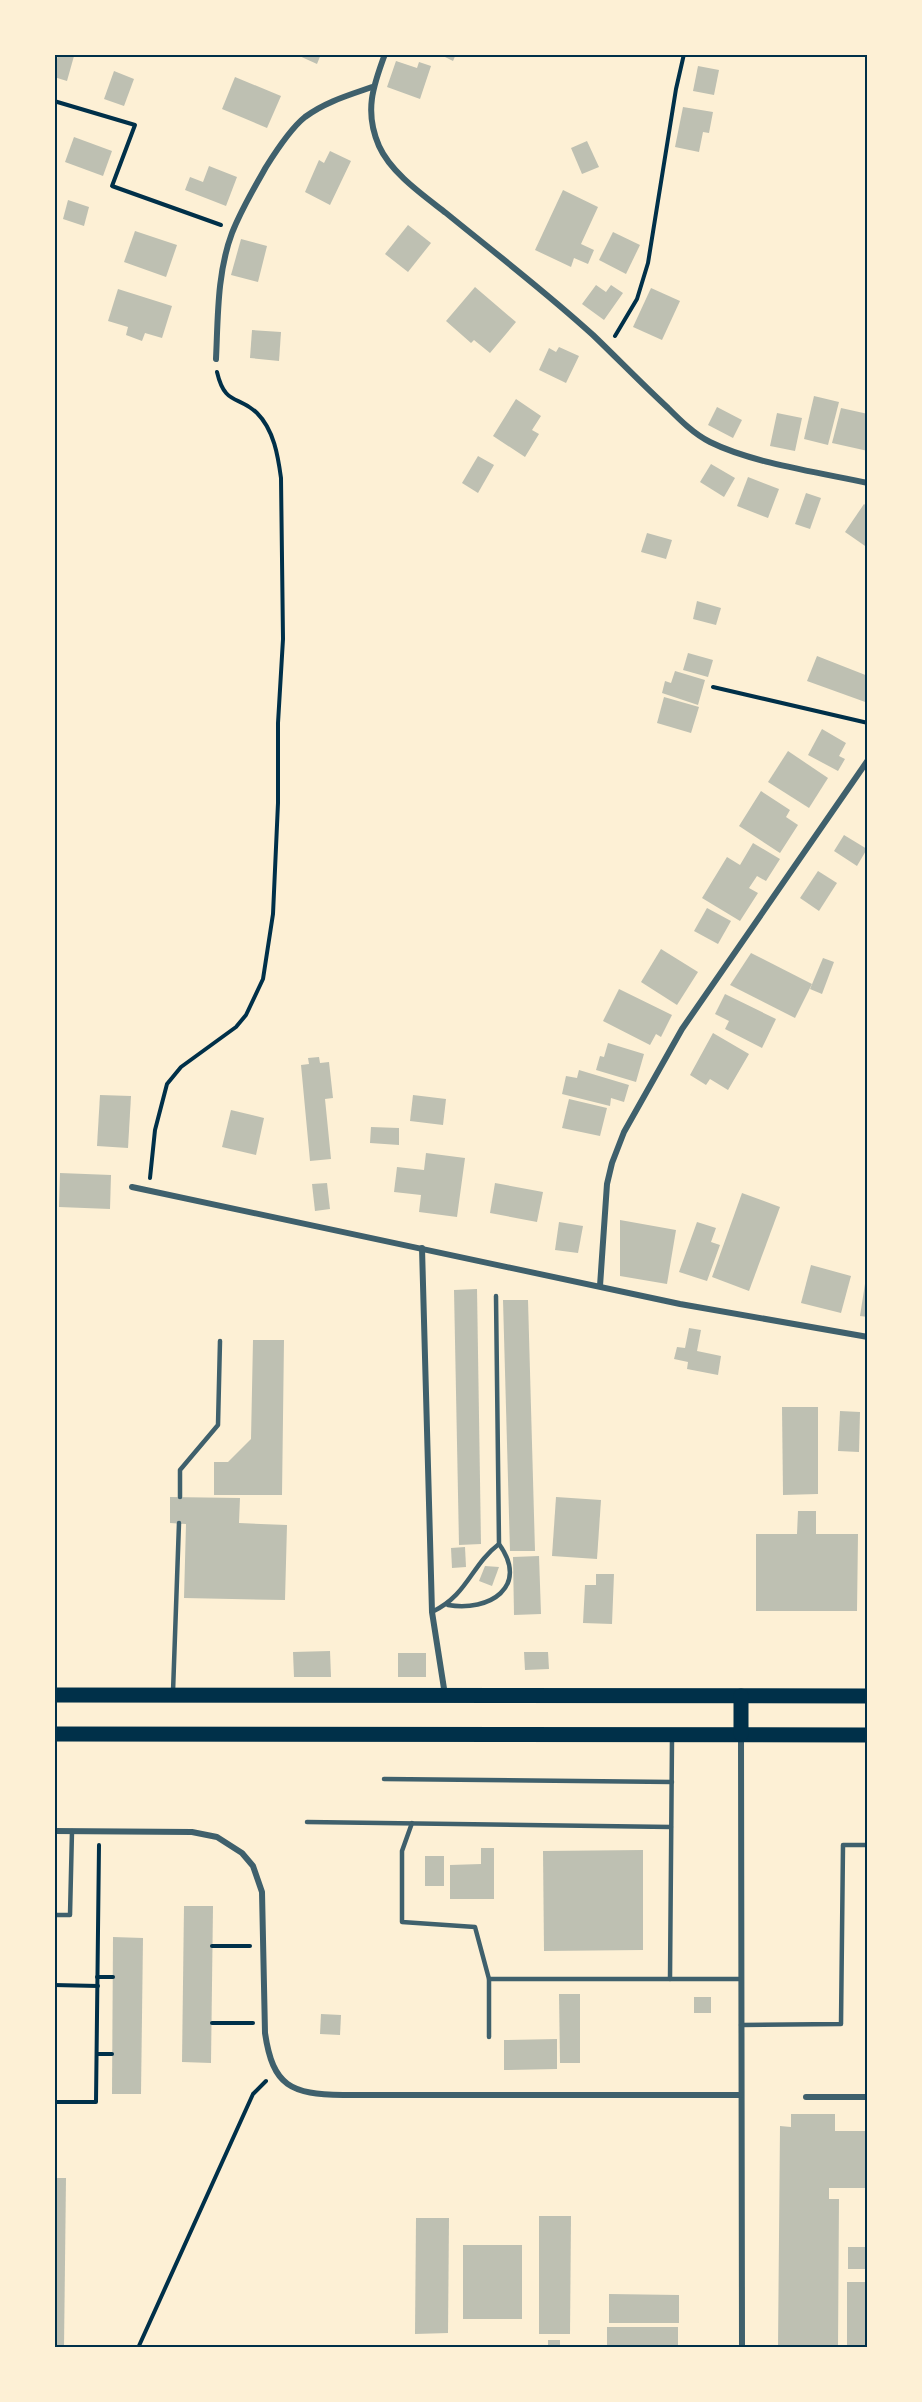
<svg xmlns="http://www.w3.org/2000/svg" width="922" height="2402" font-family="'Alegreya Sans',sans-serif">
	<rect width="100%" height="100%" fill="#fdf0d5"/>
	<g fill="#bec0b2">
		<polygon points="58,54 74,56 67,81 54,77"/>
		<polygon points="295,54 321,54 317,64"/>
		<polygon points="439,54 456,54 453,61"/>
		<polygon points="396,61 417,68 419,62 431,66 420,99 387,87"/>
		<polygon points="698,66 719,70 714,95 693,91"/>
		<polygon points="114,71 134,79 124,106 104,99"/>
		<polygon points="235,77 281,96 267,128 222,109"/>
		<polygon points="683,107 713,112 709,133 703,132 699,152 675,147"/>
		<polygon points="74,137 112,151 103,176 65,162"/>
		<polygon points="587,141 599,167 582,174 571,148"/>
		<polygon points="330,151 351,161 330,205 305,192 319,160 324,163"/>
		<polygon points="209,166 237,177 226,206 185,190 190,177 203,182"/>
		<polygon points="563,190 598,207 581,244 594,250 588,264 574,258 571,267 535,250"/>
		<polygon points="68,200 89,207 84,226 63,219"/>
		<polygon points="408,225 431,243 408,272 385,254"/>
		<polygon points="135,231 177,245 166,277 124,262"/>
		<polygon points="613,232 640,245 626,274 599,260"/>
		<polygon points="241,239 267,246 258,282 231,275"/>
		<polygon points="596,285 606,292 611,285 623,293 604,320 582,304"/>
		<polygon points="475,287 516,322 490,353 474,340 471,343 446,321"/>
		<polygon points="651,288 680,301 662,340 633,327"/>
		<polygon points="118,289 172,306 162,338 145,333 142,341 126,335 128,327 108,321"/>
		<polygon points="252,330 281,332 279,361 250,358"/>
		<polygon points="559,347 579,356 566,383 539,370 549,348 556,352"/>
		<polygon points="814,396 839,402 828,445 804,439"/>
		<polygon points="516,399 541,416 532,430 539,434 525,457 493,436"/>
		<polygon points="717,407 742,420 733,438 708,425"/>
		<polygon points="841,408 868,414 868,451 832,443"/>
		<polygon points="777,413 802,418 795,451 770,446"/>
		<polygon points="478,456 494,465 478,493 462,483"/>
		<polygon points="711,464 735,478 724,497 700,482"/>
		<polygon points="748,477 779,489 768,518 737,506"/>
		<polygon points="806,493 821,498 810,529 795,524"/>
		<polygon points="864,504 868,507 868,548 845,532"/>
		<polygon points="647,533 672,540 666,559 641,552"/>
		<polygon points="697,601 721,608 716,625 693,619"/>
		<polygon points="688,653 713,660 708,677 683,670"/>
		<polygon points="817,656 868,676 868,703 807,681"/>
		<polygon points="675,671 705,680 698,705 662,693 665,681 671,683"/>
		<polygon points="664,697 699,707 691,733 657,723"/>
		<polygon points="822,729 846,743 839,756 845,759 838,771 808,755"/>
		<polygon points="788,751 828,778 809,808 768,782"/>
		<polygon points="761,791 790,810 786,817 798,825 780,853 739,826"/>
		<polygon points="844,835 867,849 857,866 834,851"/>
		<polygon points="753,843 780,859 766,881 757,876 749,888 758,893 740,921 702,898 727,857 740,865"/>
		<polygon points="818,871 837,883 819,911 800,898"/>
		<polygon points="707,908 731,921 718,944 694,931"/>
		<polygon points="661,949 698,972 677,1005 641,982"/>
		<polygon points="751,953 812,984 795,1018 730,985"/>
		<polygon points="823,958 834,962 822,994 810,989"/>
		<polygon points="619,989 672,1015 661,1037 656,1034 650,1045 603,1021"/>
		<polygon points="725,994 776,1019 762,1048 725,1029 729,1021 715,1014"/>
		<polygon points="713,1033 749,1054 728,1090 710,1079 706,1085 690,1075"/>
		<polygon points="608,1043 644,1054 636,1082 596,1070 600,1056 604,1057"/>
		<polygon points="319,1057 320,1063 329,1062 333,1098 325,1099 331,1159 310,1161 301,1065 309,1064 308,1058"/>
		<polygon points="579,1070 629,1085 624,1102 611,1098 610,1106 562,1094 566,1076 577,1078"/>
		<polygon points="100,1095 131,1096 128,1148 97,1146"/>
		<polygon points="413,1095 446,1099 443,1125 410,1121"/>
		<polygon points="569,1099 607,1108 600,1136 562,1128"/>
		<polygon points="231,1110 264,1118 256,1155 222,1147"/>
		<polygon points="371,1127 399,1128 399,1145 370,1143"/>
		<polygon points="426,1153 465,1158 457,1217 419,1212 421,1195 394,1192 397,1167 424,1170"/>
		<polygon points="60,1173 111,1175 110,1209 59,1207"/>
		<polygon points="327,1183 330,1209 315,1211 312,1184"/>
		<polygon points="495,1183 543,1192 537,1222 490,1213"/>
		<polygon points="742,1193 780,1207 749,1291 712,1277"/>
		<polygon points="620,1220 676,1230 667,1284 620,1276"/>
		<polygon points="559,1222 583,1226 578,1253 555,1250"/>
		<polygon points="697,1222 716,1228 711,1242 720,1245 707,1281 679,1272"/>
		<polygon points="811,1265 851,1276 841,1313 801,1303"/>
		<polygon points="867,1271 868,1271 868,1317 860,1316"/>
		<polygon points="477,1289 481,1544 459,1545 454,1290"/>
		<polygon points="503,1300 528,1300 535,1551 510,1551"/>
		<polygon points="689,1328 701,1330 697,1351 721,1356 718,1375 687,1369 688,1362 674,1359 677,1347 685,1348"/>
		<polygon points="253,1340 284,1340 282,1495 214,1495 214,1462 228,1462 251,1439"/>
		<polygon points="782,1407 818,1407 818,1494 783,1495"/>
		<polygon points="840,1411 860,1412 859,1452 838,1451"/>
		<polygon points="170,1497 240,1498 239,1523 287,1525 285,1600 184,1598 186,1524 170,1523"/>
		<polygon points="556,1497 601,1500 597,1559 552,1556"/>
		<polygon points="798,1511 816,1511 816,1534 858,1534 857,1611 756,1611 756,1534 797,1534"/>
		<polygon points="465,1547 466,1567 452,1568 451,1548"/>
		<polygon points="539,1556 541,1614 514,1615 513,1557"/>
		<polygon points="485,1566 499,1567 492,1586 479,1581"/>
		<polygon points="596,1574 614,1574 612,1624 583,1623 585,1585 596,1585"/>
		<polygon points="330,1651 331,1677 294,1677 293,1652"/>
		<polygon points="524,1652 548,1652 549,1669 525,1670"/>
		<rect x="398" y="1653" width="28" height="24"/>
		<polygon points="481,1848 494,1848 494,1899 450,1899 450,1865 481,1864"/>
		<polygon points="643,1850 643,1950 544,1951 543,1851"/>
		<rect x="425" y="1856" width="19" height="30"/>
		<polygon points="184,1906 213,1906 211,2063 182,2062"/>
		<polygon points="113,1937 143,1938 141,2094 112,2094"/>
		<polygon points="559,1994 580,1994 580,2063 560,2063"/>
		<rect x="694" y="1997" width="17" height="16"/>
		<polygon points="321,2014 341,2015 340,2035 320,2034"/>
		<polygon points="557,2039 557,2069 504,2070 504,2040"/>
		<polygon points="791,2114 835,2114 835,2131 866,2131 868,2157 866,2157 866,2188 829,2188 829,2199 839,2199 838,2348 778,2348 780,2126 791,2127"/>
		<polygon points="54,2178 66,2178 64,2348 54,2348"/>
		<polygon points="539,2216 571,2216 570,2334 539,2334"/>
		<polygon points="416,2218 449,2218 448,2333 415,2334"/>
		<rect x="463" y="2245" width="59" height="74"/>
		<polygon points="848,2247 866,2247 865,2269 848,2269"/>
		<polygon points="847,2282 866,2282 868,2321 865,2321 865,2348 847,2348"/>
		<polygon points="609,2294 679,2295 679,2323 609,2323"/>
		<rect x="607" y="2327" width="71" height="21"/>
		<rect x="548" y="2340" width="12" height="8"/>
	</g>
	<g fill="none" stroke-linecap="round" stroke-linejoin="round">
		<g stroke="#003049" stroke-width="4">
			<polyline points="54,101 135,125 112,186 221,225"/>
			<polyline points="615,336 637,299 648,263 676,89 684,54"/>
			<polyline points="713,687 868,723"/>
			<path d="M150 1178 155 1130 167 1084 181 1067 236 1027 246 1015 263 979 273 914 278 803V723L283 639 281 478C278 456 274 430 257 413 238 395 225 406 217 372"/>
			<polyline points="212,1946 250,1946"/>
			<polyline points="97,1977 113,1977"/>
			<polyline points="54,1985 98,1986"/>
			<polyline points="212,2023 253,2023"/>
			<polyline points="97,2054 112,2054"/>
			<polyline points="54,2102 96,2102 99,1845"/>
			<polyline points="138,2348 253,2094 266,2081"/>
		</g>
		<g stroke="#3f606c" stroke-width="4.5">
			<polyline points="180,1497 180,1470 218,1425 220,1341"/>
			<path d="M448 1605C489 1612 530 1587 499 1544L496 1296"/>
			<path d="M432 1612C468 1595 471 1565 499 1544"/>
			<polyline points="173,1692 179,1523"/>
			<polyline points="384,1779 672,1782"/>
			<polyline points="307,1822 671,1827"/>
			<polyline points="412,1823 402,1851 402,1922 475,1927 489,1979 489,2037"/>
			<polyline points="54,1915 70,1915 72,1831"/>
			<polyline points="489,1979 741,1979"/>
			<polyline points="670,1979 672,1739"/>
			<polyline points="741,2025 841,2024 843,1845 868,1845"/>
		</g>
		<g stroke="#3f606c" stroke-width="6">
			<path d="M385 54C373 86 364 112 379 146 391 173 423 195 446 213 495 253 546 292 593 335 618 359 642 384 668 408 680 420 694 434 710 442 752 463 821 473 868 483"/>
			<path d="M216 359C218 317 217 273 232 233 241 210 254 188 266 167 276 151 290 129 305 117 325 102 349 95 372 87"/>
			<polyline points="132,1187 680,1304 868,1337"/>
			<polyline points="422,1248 432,1612 445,1695"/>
			<polyline points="600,1286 607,1184 612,1163 624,1132 682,1029 868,760"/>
			<polyline points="741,1735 742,2348"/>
			<path d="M54 1831 192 1832 217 1837 242 1853 253 1866 262 1892 265 2033C273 2087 291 2094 343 2095H741"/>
			<polyline points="806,2097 868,2097"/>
		</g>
		<g stroke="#003049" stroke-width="15">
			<polyline points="54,1695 868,1696"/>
			<polyline points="54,1734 868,1735"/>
			<polyline points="741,1734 741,1696"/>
		</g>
	</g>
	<rect width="922" height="2402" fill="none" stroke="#fdf0d5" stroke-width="111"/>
	<rect x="56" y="56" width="810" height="2290" fill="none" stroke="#003049" stroke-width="2"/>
</svg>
